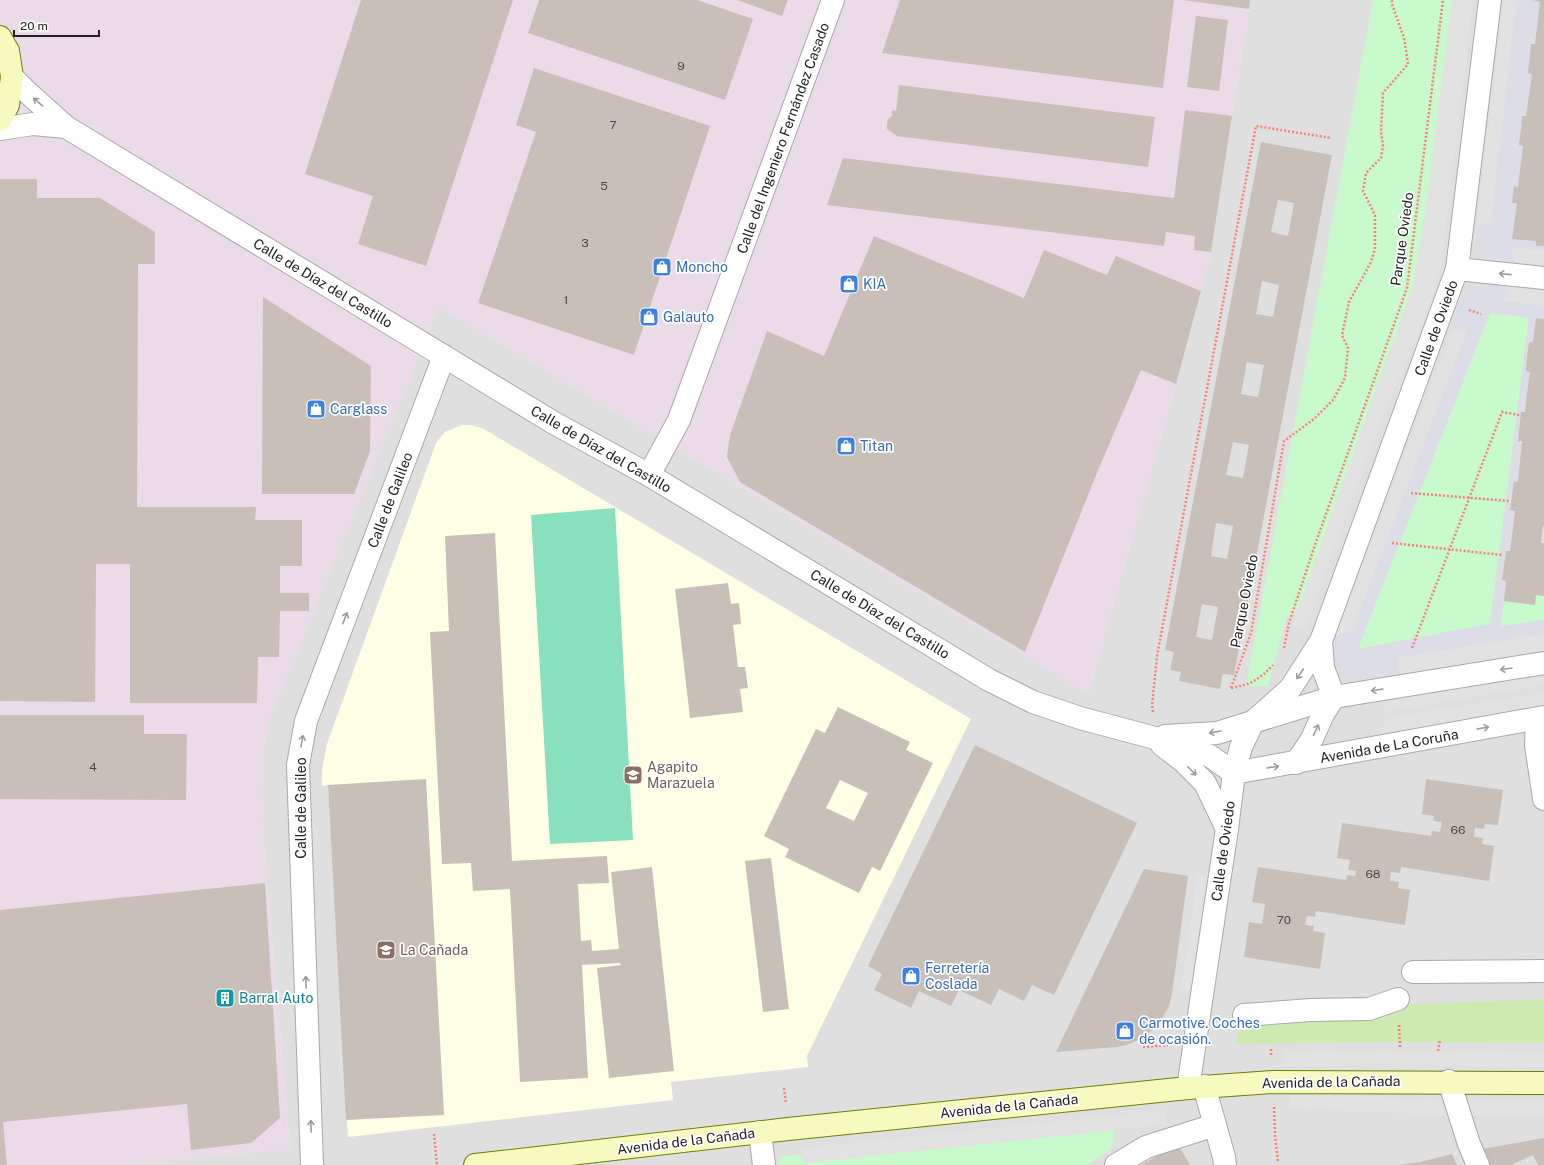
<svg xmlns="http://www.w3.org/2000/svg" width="1544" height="1165" font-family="'Public Sans',sans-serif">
	<rect width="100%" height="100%" fill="#f2efe9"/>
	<polygon fill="#e0dfdf" points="1250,0 1544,0 1544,1165 125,1165 290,1149 262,820 264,747 270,717 439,307 1088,693 1176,384 1211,252"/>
	<polygon fill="#ebdbe8" points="0,0 1250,0 1211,252 1176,384 1088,693 439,307 270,717 264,747 262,820 290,1149 125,1165 0,1165"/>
	<polygon fill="#ffffe5" points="462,425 471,425 484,429 971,719 807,1056 808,1067 671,1082 673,1100 348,1137 328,785 322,786 322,771 327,744 436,443 445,432"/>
	<polygon fill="#cdebb0" points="1544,999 1544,1043 1399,1042 1235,1044 1245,1011"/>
	<g fill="#c8facc">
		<polygon points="1373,0 1452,0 1425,216 1413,285 1297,612 1287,616 1268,686 1246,686"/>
		<polygon points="1490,313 1529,317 1490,624 1357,649"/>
		<polygon points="1536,595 1544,596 1544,620 1500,627 1504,601 1534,605"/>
		<polygon points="1115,1130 1111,1150 1086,1165 777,1165 779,1160 782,1156 802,1155 803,1163"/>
	</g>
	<polygon fill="#88e0be" points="615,508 633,840 550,844 531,515"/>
	<g fill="#e2e2e2">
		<polygon points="1452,0 1473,0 1441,268 1432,300 1377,432 1306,626 1292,627 1413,285 1425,216"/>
		<polygon points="1503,0 1517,0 1491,222 1476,228"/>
		<polygon points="1508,246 1544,251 1544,269 1517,265"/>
		<polygon points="1513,283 1544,287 1544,306 1503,301"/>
		<polygon points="1469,328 1352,632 1336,635 1452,330"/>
		<polygon points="1544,634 1544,651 1399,674 1397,658"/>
		<polygon points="1544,672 1544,685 1382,712 1386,699"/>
		<polygon points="1544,693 1544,707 1379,735 1387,718"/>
		<polygon points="1197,874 1207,876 1191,991 1181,990"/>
		<polygon points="1380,1050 1544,1052 1544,1067 1380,1065 1285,1067 1284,1052"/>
		<polygon points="1290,1093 1440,1100 1544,1101 1544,1116 1440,1115 1290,1108"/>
		<polygon points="1165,1110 1167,1124 803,1163 801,1148"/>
	</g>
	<g fill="#dddde8" fill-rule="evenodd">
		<polygon points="1517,0 1536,0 1536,1 1540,2 1535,44 1531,44 1528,73 1532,74 1526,116 1522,116 1521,129 1519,145 1523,146 1518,187 1514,187 1512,203 1517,203 1536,241 1536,246 1544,246 1544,251 1509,246 1517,265 1499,264 1488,260 1481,253 1477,243 1476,228 1491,222"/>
		<path d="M1487 283H1513L1503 301 1544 306V319L1533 342H1529L1526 371 1530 372 1525 412H1521L1518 441H1522L1520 461 1518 482 1514 481 1510 510 1515 511 1510 551H1506L1504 567 1502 580 1506 581 1500 626 1544 620V634L1397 658 1399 674 1358 682 1352 680 1334 663 1331 656V645L1336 635 1352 631 1468 328 1452 330 1459 306 1465 295 1470 291ZM1490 313 1529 318 1490 624 1358 649Z"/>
	</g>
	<g fill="#c7bfb8" fill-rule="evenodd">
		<polygon points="361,0 513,0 426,266 358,244 373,196 305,174"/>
		<polygon points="539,0 697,0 753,19 725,100 528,33"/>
		<polygon points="737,0 788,0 782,16"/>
		<polygon points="900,0 1174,0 1163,88 882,53"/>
		<polygon points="1183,0 1250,0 1249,9"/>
		<polygon points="1533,0 1544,0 1544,246 1536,246 1536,241 1512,239 1517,203 1512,203 1514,186 1518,187 1523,146 1519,145 1521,129 1522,116 1526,116 1532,74 1528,73 1531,44 1535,44 1540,2"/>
		<polygon points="1196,16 1228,20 1219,91 1187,87"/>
		<polygon points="534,68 710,126 634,355 478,303 536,132 516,125"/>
		<polygon points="899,85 1155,117 1148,167 896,136 896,135 887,129 887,124 888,119 892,116 892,110 896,111"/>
		<polygon points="1185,110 1232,116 1211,252 1194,250 1195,236 1166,232 1164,246 827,205 843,158 1174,198"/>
		<path d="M1261 142 1332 155 1234 675 1223 674 1220 689 1179 681 1181 672 1170 670 1174 652 1165 650ZM1278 200 1294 203 1288 236 1271 232ZM1262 281 1279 285 1273 317 1256 314ZM1247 362 1264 365 1258 397 1241 394ZM1233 442 1249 445 1243 478 1226 475ZM1216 523 1233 526 1227 559 1211 556ZM1202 604 1218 607 1212 640 1196 637Z"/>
		<polygon points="0,179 37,179 37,198 100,198 155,232 155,264 138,264 137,507 256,507 255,520 302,520 302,566 280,566 280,593 309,593 309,611 280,611 279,657 258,657 257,703 130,703 130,564 96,564 95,702 0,701"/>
		<polygon points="874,236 1024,298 1044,250 1107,275 1116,256 1201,291 1176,384 1141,370 1099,468 1025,652 740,482 727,457 730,435 767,331 824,356"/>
		<polygon points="263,297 371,366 370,451 354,494 262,494"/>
		<polygon points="1536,318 1544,319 1544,526 1543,526 1541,543 1544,543 1544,596 1536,595 1535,605 1504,601 1506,581 1502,580 1506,551 1510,551 1515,511 1510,510 1514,481 1518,482 1520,461 1522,441 1518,441 1521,412 1525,412 1527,393 1530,372 1526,371 1527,357 1529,342 1533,342"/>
		<polygon points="495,533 512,861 607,856 609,883 578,884 581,941 591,940 592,951 619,949 611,872 652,867 674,1071 609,1078 597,968 621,965 620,963 582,965 588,1078 520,1082 510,889 473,891 471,863 442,864 430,632 449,631 445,536"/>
		<polygon points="728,583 731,604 739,603 741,624 733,625 738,667 745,667 748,688 740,689 743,712 690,718 675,589"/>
		<path d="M838 707 910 742 906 750 933 763 880 871 872 867 859 893 785 857 789 849 764 836 816 729 825 733ZM840 780 868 793 854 821 826 808Z"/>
		<polygon points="0,715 144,715 144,734 187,734 186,800 0,799"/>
		<polygon points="975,745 1137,823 1054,995 1032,985 1024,1001 999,989 991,1005 959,990 951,1006 919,991 911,1008 874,990 882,974 868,966"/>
		<polygon points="426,779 444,1115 346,1120 328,785"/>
		<polygon points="1426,779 1503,790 1498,825 1485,824 1484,829 1475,828 1474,837 1483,838 1482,844 1494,846 1489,881 1401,867 1400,873 1391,872 1390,881 1399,882 1398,888 1410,890 1405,925 1316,911 1315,917 1307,916 1305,925 1314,926 1313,931 1325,933 1320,969 1244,957 1249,922 1262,924 1265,904 1252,902 1258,867 1346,880 1347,875 1355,876 1356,871 1348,870 1350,860 1337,858 1342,823 1431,836 1432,831 1440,832 1442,822 1433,821 1434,816 1422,814"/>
		<polygon points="771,858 789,1009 763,1012 745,861"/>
		<polygon points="1144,869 1188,876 1172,994 1169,1006 1163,1017 1150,1032 1142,1038 1129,1044 1117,1047 1056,1052"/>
		<polygon points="265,883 280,1118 251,1143 191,1150 187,1104 3,1122 7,1165 0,1165 0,910"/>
		<polygon points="1544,1138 1544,1165 1538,1165 1533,1155 1511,1165 1489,1165 1482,1149"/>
		<polygon points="1178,1144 1190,1165 1141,1165"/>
		<polygon points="1452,1154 1457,1165 1398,1165 1421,1162"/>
	</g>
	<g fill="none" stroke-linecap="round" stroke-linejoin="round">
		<g stroke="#a9a9a9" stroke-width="24">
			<g id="street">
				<polyline points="12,77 27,92 66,127 554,423 649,475 989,680 1033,702 1080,718 1170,742 1210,756 1234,773"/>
				<polyline points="0,129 33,124 66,127"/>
				<polyline points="1457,269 1544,278"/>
				<polyline points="649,475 679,420 833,0"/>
				<polyline points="1537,719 1536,745 1544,799"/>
				<polyline points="1165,736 1217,733 1334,697 1544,663"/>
				<polyline points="1162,745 1183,761 1205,783 1227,829"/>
				<polyline points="1296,763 1312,739 1323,714 1334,697 1323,668 1321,641"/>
				<polyline points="1234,773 1544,717"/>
				<polyline points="1413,972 1544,971"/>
				<polyline points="1244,1015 1311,1010 1369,1009 1398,999"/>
				<polyline points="1449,1081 1469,1144 1478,1165"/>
				<polyline points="1204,1086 1224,1157 1225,1165"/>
				<polyline points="1188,1088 1227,829 1234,773 1241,747 1253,722 1290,689 1321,641 1457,269 1490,0"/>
				<polyline points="760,1132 764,1165"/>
				<polyline points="312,1165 298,765 306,721 444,356"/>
				<polyline points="1116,1165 1146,1147 1215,1125"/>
			</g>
		</g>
		<g stroke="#707d05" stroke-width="24">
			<g id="secondary">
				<polyline points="0,37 8,51 12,77 8,105 0,120"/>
				<polyline points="475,1165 788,1129 1188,1088 1273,1082 1544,1083"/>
			</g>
		</g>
		<g stroke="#fa8072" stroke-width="2.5" stroke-dasharray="2 2" stroke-linecap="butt">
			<polyline points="1469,310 1481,314"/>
			<polyline points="1411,493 1509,501"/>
			<polyline points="1392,543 1502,555"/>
			<polyline points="1284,648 1289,623 1316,542 1407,288 1443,0"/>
			<polyline points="1412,648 1502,412 1519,415"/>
			<polyline points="1231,688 1251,633 1284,441 1314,419 1333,400 1345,378 1348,348 1342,335 1349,302 1371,262 1375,249 1375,215 1363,191 1366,173 1381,158 1383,145 1381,132 1383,93 1408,64 1404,38 1392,4 1392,0"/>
			<path d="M1231 688C1250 685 1260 679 1273 665"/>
			<polyline points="1153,712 1152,706 1157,656 1256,126 1331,138"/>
			<polyline points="1399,1025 1400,1047"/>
			<polyline points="1143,1047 1168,1045"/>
			<polyline points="1271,1049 1271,1056"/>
			<polyline points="1438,1051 1440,1040"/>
			<polyline points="784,1088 786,1103"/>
			<polyline points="1274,1107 1275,1136 1278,1161"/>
			<polyline points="434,1134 437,1165"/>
		</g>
		<use href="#street" stroke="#fff" stroke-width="22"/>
		<use href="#secondary" stroke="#f7fabf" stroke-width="22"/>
	</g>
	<defs><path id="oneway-shaft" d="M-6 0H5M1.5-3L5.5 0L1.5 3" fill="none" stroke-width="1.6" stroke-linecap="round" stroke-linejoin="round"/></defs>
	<g stroke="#9c9c9c">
		<use href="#oneway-shaft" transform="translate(38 102) rotate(-139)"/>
		<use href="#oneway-shaft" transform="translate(1505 274) rotate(-174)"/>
		<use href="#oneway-shaft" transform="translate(345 618) rotate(-69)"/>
		<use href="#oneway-shaft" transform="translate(1506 669) rotate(171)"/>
		<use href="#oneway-shaft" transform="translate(1300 674) rotate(123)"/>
		<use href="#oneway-shaft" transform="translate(1377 690) rotate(171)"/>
		<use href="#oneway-shaft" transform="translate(1483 728) rotate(-10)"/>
		<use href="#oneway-shaft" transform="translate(1316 730) rotate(-65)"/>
		<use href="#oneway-shaft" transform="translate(1215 732) rotate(170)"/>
		<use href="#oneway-shaft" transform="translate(302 741) rotate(-80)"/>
		<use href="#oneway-shaft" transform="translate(1273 767) rotate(-9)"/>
		<use href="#oneway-shaft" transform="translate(1192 771) rotate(45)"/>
		<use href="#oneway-shaft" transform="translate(306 982) rotate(-92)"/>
		<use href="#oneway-shaft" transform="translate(311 1126) rotate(-92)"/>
	</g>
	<defs>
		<g id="shop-square" transform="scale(1)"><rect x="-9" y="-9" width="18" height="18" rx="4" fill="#3f7fe0" stroke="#fff"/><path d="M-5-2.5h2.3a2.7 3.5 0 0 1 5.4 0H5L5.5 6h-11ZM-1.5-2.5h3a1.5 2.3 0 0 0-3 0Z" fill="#fff"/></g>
		<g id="school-square" transform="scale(1)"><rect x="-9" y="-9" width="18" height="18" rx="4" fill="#8d6e63" stroke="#fff"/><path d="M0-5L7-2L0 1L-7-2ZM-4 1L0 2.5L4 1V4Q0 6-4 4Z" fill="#fff"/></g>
		<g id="building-square" transform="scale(1)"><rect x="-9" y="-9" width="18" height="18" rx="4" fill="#0f9aa8" stroke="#fff"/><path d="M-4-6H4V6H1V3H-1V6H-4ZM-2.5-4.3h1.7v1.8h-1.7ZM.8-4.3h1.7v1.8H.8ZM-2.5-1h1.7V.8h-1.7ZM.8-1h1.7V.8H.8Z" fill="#fff"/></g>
	</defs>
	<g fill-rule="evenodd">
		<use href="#shop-square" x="662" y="267"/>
		<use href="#shop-square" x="849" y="284"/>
		<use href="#shop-square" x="649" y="317"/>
		<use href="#shop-square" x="316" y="409"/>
		<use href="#shop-square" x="846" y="446"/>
		<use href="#school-square" x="633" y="775"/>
		<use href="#school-square" x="386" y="950"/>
		<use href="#shop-square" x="911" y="976"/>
		<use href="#building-square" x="225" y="998"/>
		<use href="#shop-square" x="1125" y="1031"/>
	</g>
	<g text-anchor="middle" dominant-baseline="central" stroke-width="3.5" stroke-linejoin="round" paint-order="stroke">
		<g font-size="12" fill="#4b4948">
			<text x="681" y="66">9</text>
			<text x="613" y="125">7</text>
			<text x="604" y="186">5</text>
			<text x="585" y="243">3</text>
			<text x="566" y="300">1</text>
			<text x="93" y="767">4</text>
			<text x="1458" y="830">66</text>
			<text x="1373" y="874">68</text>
			<text x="1284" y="920">70</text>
		</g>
		<g font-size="14" fill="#222" stroke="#fff">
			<text transform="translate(783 138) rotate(-70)">Calle del Ingeniero Fernández Casado</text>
			<text transform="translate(1402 239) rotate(-82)">Parque Oviedo</text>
			<text transform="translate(323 283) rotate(31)">Calle de Díaz del Castillo</text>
			<text transform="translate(1436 328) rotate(-70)">Calle de Oviedo</text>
			<text transform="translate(601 449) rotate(30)">Calle de Díaz del Castillo</text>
			<text transform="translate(390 500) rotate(-69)">Calle de Galileo</text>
			<text transform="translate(1244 601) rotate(-79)">Parque Oviedo</text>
			<text transform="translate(880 614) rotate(31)">Calle de Díaz del Castillo</text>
			<text transform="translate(1389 746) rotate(-10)">Avenida de La Coruña</text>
			<text transform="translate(301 808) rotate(-90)">Calle de Galileo</text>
			<text transform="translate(1223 851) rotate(-82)">Calle de Oviedo</text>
			<text transform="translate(1331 1082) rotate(-1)">Avenida de la Cañada</text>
			<text transform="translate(1009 1106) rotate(-6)">Avenida de la Cañada</text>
			<text transform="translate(686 1141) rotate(-7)">Avenida de la Cañada</text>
		</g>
		<g font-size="14" fill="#366cbe" stroke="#fff" text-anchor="start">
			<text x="676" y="267">Moncho</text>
			<text x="863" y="284">KIA</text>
			<text x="663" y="317">Galauto</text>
			<text x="330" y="409">Carglass</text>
			<text x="860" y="446">Titan</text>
			<text x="925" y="968">Ferretería<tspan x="925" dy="16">Coslada</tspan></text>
			<text x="1139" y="1023">Carmotive. Coches<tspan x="1139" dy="16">de ocasión.</tspan></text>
		</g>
		<g font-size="14" fill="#785e54" stroke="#fff" text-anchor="start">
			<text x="647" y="767">Agapito<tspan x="647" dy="16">Marazuela</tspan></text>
			<text x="400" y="950">La Cañada</text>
		</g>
		<g font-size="14" fill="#0d838f" stroke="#fff" text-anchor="start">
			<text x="239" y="998">Barral Auto</text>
		</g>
	</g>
	<path d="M14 30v6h85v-6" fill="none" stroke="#222222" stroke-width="2"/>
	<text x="20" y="30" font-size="12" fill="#222222" stroke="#ffffff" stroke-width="3" paint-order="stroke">20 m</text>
</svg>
